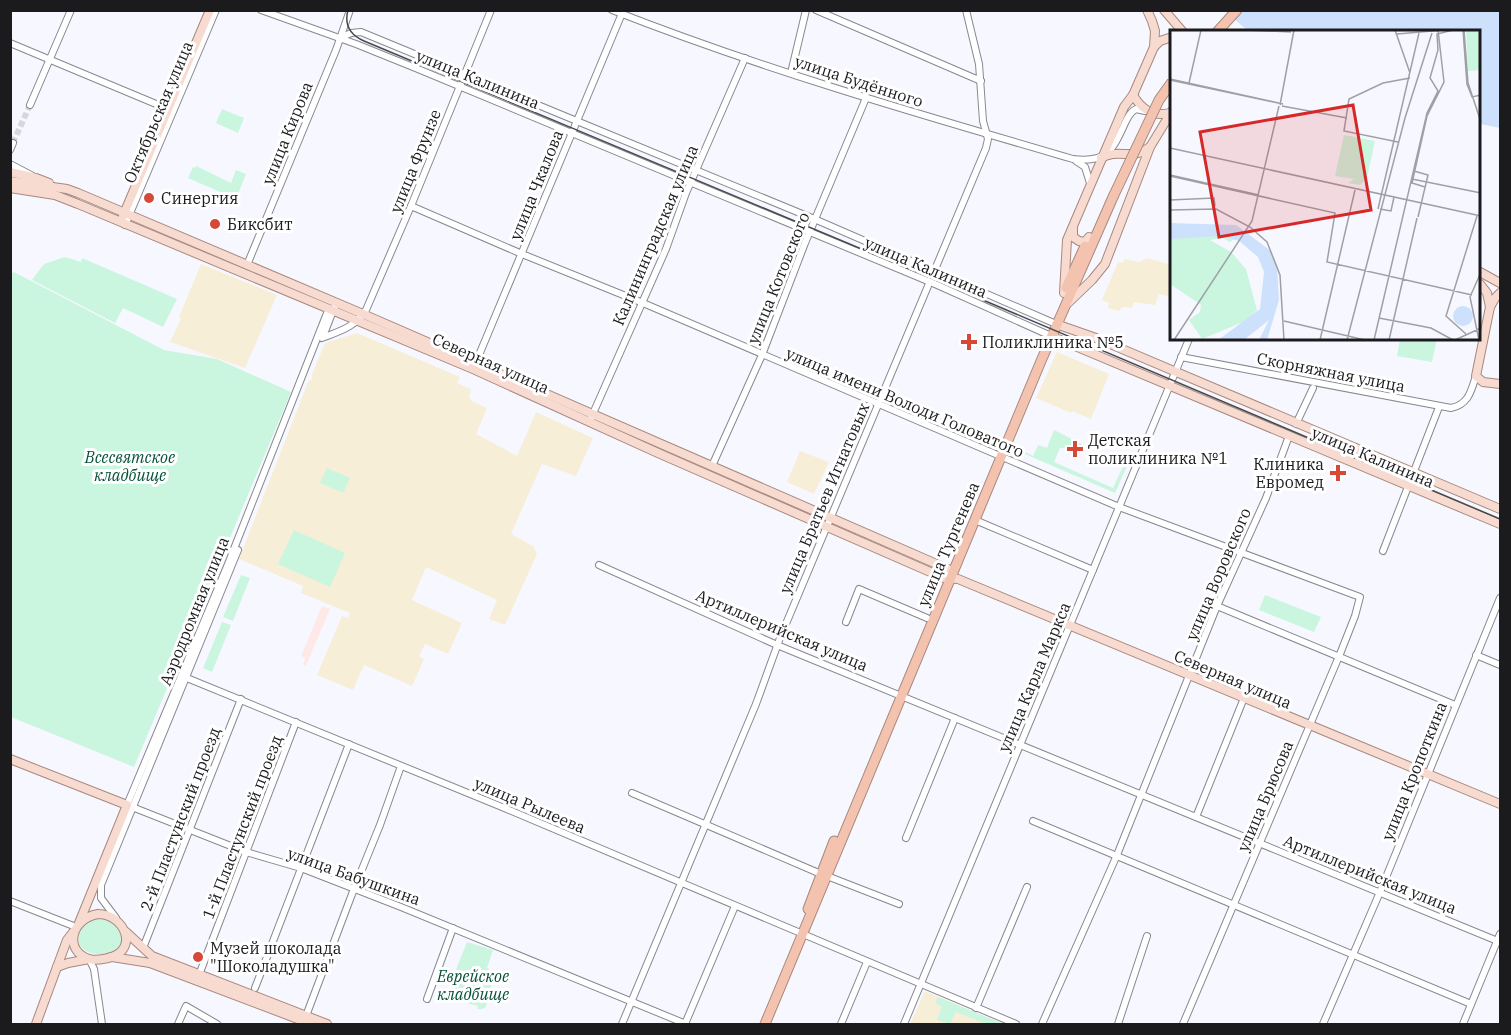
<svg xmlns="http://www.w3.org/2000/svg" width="1511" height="1035" font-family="'IBM Plex Serif',serif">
	<rect width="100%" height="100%" fill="#f7f8ff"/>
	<polygon fill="#ffe9e7" points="322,606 330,609 306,666 303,665 305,658 301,656"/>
	<g fill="#f7eed8">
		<polygon points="1147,258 1172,265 1172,297 1159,294 1155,305 1134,302 1132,308 1122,307 1119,311 1108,308 1109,303 1102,300 1118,262 1122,263 1125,259 1139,262"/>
		<polygon points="201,264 277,295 245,368 170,342 181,319 179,317"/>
		<polygon points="357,333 460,377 457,383 471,389 469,397 472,401 487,408 476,434 517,456 536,412 593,438 576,476 542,464 511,534 533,546 537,554 505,625 489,619 497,600 426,567 412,600 462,623 448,654 425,644 419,656 424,659 412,686 364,665 353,690 317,675 342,616 348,618 350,613 301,593 303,586 239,559 308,382 312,379 312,374 325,343"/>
		<polygon points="1057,352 1109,374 1091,419 1072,411 1071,413 1036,398"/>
		<polygon points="800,451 829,462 814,494 787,482"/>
		<polygon points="925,991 1003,1024 910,1024"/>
	</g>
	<g fill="#caf5df">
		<polygon points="222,109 244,118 238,133 216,123"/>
		<polygon points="196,166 231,183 236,170 246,174 236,199 188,178 193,167 195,168"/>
		<polygon points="65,257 81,262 82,258 177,299 163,327 123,308 115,323 32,280 44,264"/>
		<polygon points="14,272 164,350 217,359 291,392 134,767 11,717 10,275"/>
		<polygon points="1400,339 1437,339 1432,362 1397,356"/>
		<polygon points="1054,430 1082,444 1079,449 1060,448 1054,462 1113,488 1124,464 1127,466 1115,493 1018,451 1019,449 1033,456 1038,445 1047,448"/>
		<polygon points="327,468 350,478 343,493 320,483"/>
		<polygon points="294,530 345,553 330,587 278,564"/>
		<polygon points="241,575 250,578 233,621 223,617"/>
		<polygon points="1265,595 1321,617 1314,632 1259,610"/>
		<polygon points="222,622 231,625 212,672 203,668"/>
		<path d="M99 917C114 919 125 931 120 947 115 953 110 954 102 954 71 956 71 925 99 917Z"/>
		<polygon points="467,942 493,950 487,968 490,970 490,977 493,978 486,1007 482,1009 477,1009 478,1006 451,999 455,972"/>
		<polygon points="938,997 1003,1024 986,1024 956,1012 950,1024 937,1020 942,1007 935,1003"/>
	</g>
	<polygon fill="#cee1fc" points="1225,11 1500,11 1500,128 1480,124 1480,32 1248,31"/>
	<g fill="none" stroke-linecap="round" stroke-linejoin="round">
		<polyline stroke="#d6d7dd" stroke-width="6" stroke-dasharray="6 3" stroke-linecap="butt" points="13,143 30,105"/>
		<g stroke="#878890" stroke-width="8">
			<g id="minor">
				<polyline points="261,10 356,44 418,69 935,284 1051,336"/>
				<path d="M612 10C762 69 918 114 1073 159 1106 163 1112 152 1125 123 1128 117 1130 112 1136 109L1145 111"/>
				<polyline points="816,10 981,81"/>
				<polyline points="340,38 351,33 361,32 812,218 1056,324"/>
				<polyline points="10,43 168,109"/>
				<polyline points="791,73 806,10"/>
				<polyline points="30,105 71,10"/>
				<polyline points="10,150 13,143"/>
				<polyline points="1076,161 1085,167 1090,183"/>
				<polyline points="10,164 31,175"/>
				<polyline points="411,206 522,254 643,303 1119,507 1360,597 1355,616 1340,654 1183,1024"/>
				<polyline points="125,225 216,10"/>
				<polyline points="247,265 336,50 350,10"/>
				<polyline points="329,308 228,564 127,805 246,852 301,868 401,907 686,1024"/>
				<polyline points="324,334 336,303"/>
				<path d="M322 338C340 331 355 327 366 310L411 206 491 10"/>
				<path d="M1181 357 1451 408C1469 404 1471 391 1476 376"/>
				<polyline points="474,367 623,11"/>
				<polyline points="591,418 666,249 686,193 745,58"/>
				<polyline points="1296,424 1313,388"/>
				<polyline points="712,466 762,355 805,243 866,98"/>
				<polyline points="975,520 1093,570"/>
				<polyline points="1383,551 1439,407"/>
				<polyline points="599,565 777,645 1500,942"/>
				<polyline points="1217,606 1455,705"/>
				<polyline points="846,622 859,589 927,618"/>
				<polyline points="1476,655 1500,665"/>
				<polyline points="182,676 502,807 1016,1024"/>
				<polyline points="632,793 821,874"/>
				<polyline points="1196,817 1244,698"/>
				<polyline points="1033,821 1471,1004"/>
				<polyline points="906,838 955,718"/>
				<polyline points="827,876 899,904"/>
				<polyline points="10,901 76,927"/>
				<polyline points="116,918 101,898 101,885 238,550"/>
				<polyline points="143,948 241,699"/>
				<polyline points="89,959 94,969 102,1024"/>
				<polyline points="199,975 296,722"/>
				<polyline points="255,988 349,744"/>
				<polyline points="427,999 453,928"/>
				<polyline points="976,1008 1027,887"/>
				<polyline points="306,1016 352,894 380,825 401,766"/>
				<polyline points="178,1024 186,1006 217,1024"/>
				<polyline points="622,1024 756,704 780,638 986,148 988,139 983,121 979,64 966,10"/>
				<polyline points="685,1024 735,906"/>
				<polyline points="841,1024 867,962"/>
				<polyline points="904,1024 1189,339"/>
				<polyline points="1042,1024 1117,855 1217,606 1266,498 1289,436"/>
				<polyline points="1118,1024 1147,936"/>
				<polyline points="1323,1024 1380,892 1500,598"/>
				<polyline points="1463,1024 1500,934"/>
			</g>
		</g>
		<g stroke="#a8887d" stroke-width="10">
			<g id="major">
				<polyline points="1164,10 1183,32"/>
				<polyline points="1154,47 1160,41 1172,37"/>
				<path d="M1133 95C1142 110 1153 117 1170 113"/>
				<path d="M1101 158C1119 148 1132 161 1150 147"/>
				<polyline points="10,172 36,178 49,183"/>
				<polyline points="10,181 67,189 78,193 363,314 948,569 955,578"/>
				<polyline points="10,188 55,195 78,204 473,369 658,453 944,578 958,579 1500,804"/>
				<polyline points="123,216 210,10"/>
				<polyline points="1073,229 1073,237 1079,241 1085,242 1089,237"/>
				<polyline points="1480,272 1500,283"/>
				<polyline points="1480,284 1487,293 1490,307"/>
				<polyline points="1064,293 1067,240 1124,107 1133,95 1154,47 1155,31 1152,21 1147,10"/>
				<polyline points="1500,293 1495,298 1490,307 1476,376 1483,382 1500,384"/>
				<polyline points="1068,303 1092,280 1105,264 1150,147 1172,111"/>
				<polyline points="1056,324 1096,338 1500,509"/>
				<path d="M1051 336C1201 398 1350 462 1500 524"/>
				<polyline points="10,759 127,805 79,923"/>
				<path d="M98 914C125 914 140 951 108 958 103 959 95 961 89 959 64 951 70 919 98 914Z"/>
				<polyline points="126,932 152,956 327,1024"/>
				<polyline points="112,957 150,963 311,1024"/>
				<polyline points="57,967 68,963 89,959"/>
				<polyline points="36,1024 67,940 74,931"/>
			</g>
		</g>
		<g stroke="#a8887d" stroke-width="11">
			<g id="highway">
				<polyline points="1217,32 1237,10"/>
				<polyline points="1066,288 1085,246"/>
				<polyline points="808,909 834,841"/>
				<polyline points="765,1024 1041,361 1113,197"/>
			</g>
		</g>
		<use href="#minor" stroke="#fff" stroke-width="6"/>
		<use href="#major" stroke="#f8dbd0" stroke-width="8"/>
		<use href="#highway" stroke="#f4c3b0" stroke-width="9"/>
		<path stroke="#48494c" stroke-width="1.5" d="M348 10C344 25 350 35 364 41L931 278 1500 519"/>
		<g stroke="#a8887d" stroke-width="11" stroke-linecap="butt">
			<polyline id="highway-bridge" points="1113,197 1159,100 1172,82"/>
		</g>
		<use href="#highway-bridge" stroke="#f4c3b0" stroke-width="9"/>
	</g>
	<g fill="#d64939" stroke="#fff" stroke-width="2">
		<circle cx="149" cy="198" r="6"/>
		<circle cx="215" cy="224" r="6"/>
		<path d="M966 333h6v6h6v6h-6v6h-6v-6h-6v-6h6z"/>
		<path d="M1072 440h6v6h6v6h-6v6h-6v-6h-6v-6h6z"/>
		<path d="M1335 464h6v6h6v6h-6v6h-6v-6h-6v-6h6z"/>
		<circle cx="198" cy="957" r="6"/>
	</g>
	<g text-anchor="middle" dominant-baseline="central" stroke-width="6" stroke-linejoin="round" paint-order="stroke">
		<g font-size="16" fill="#1b1b1e" stroke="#fff">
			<text transform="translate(478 79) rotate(22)">улица Калинина</text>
			<text transform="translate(859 81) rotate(18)">улица Будённого</text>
			<text transform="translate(158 112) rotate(-67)">Октябрьская улица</text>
			<text transform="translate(287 133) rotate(-68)">улица Кирова</text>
			<text transform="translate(415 161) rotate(-68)">улица Фрунзе</text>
			<text transform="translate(536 185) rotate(-68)">улица Чкалова</text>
			<text transform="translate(655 235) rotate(-67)">Калининградская улица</text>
			<text transform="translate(926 267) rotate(23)">улица Калинина</text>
			<text transform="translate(778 278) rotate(-68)">улица Котовского</text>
			<text transform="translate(491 363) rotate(24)">Северная улица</text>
			<text transform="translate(1331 372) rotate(11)">Скорняжная улица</text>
			<text transform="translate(905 402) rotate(23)">улица имени Володи Головатого</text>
			<text transform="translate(1373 457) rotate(23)">улица Калинина</text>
			<text transform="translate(824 498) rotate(-67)">улица Братьев Игнатовых</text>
			<text transform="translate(948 544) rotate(-67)">улица Тургенева</text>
			<text transform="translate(1218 574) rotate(-67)">улица Воровского</text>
			<text transform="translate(194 611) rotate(-68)">Аэродромная улица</text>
			<text transform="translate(782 630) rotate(23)">Артиллерийская улица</text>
			<text transform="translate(1034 677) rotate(-67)">улица Карла Маркса</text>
			<text transform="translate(1233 679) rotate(23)">Северная улица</text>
			<text transform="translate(1414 771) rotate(-68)">улица Кропоткина</text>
			<text transform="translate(1265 796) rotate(-67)">улица Брюсова</text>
			<text transform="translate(530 805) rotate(23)">улица Рылеева</text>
			<text transform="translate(180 819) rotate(-69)">2-й Пластунский проезд</text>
			<text transform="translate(242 827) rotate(-69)">1-й Пластунский проезд</text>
			<text transform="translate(1370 874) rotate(22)">Артиллерийская улица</text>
			<text transform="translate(354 876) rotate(20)">улица Бабушкина</text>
		</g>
		<g font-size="16" fill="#1b1b1e" stroke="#fff" text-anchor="start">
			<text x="161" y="198">Синергия</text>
			<text x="227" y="224">Биксбит</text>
			<text x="982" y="342">Поликлиника №5</text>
			<text x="1088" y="440">Детская<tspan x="1088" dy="18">поликлиника №1</tspan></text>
			<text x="1324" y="464" text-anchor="end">Клиника<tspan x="1324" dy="18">Евромед</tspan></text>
			<text x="210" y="948">Музей шоколада<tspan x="210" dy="18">"Шоколадушка"</tspan></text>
		</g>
		<g font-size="16" font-style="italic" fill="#065138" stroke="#fff">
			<text x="130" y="457">Всесвятское<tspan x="130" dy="18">кладбище</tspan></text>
			<text x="473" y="976">Еврейское<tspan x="473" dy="18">кладбище</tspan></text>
		</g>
	</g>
	<g transform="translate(1170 30)">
		<rect width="310" height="310" fill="#f7f8ff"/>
		<path d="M296 0H310V40L298 41ZM174 105 205 111 197 148 190 155 178 153 184 149 165 146ZM35 204 64 209 60 212 53 208 40 210 61 222 76 239 87 280 78 290 32 309 19 290 30 282 31 275 0 254V209Z" fill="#caf5df"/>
		<path d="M0 193 66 195 101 221 107 235 109 270 97 310H89L99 290 74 310H48L90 279 94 242 88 227 69 211 52 206 0 209ZM283 286a10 10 0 1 1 20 0a10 10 0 1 1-20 0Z" fill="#cee1fc"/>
		<path fill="none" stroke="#9fa0a5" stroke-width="1.5" d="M75 0 121 2M225 0 240 43M293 0 297 54 302 67 311 65M294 0 298 53 311 92M227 4 274 0M0 49 113 74 0 50M19 53 31 0M110 75 124 0M112 76 177 88M228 112 174 101 179 69 213 53 240 48M0 118 311 186M244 141 258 145 248 187M0 145 89 165M0 146 165 183 157 232 302 265M242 149 311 163M255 157 242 153 257 86 274 52 268 0M0 170 44 168 45 176M208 179 249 3M210 179 221 181 224 167M0 180 46 179 80 197 97 212 110 245 114 310M209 288 261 298 283 310M114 291 195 310M296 304 276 286 307 186M4 310 82 191 109 76M150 310 185 160M177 310 235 88 262 3M204 310 257 83 268 61 260 48 268 20 267 4 283 0M219 310 247 188M285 310 311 298M309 310 300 267 311 242"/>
		<path fill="#d62828" fill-opacity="0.15" stroke="#d62828" stroke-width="3" d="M183 75 201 180 49 207 30 102Z"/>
		<rect width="310" height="310" fill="none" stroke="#1b1b1e" stroke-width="3"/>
	</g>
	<rect width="1511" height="1035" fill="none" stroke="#1b1b1e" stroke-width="24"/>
</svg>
